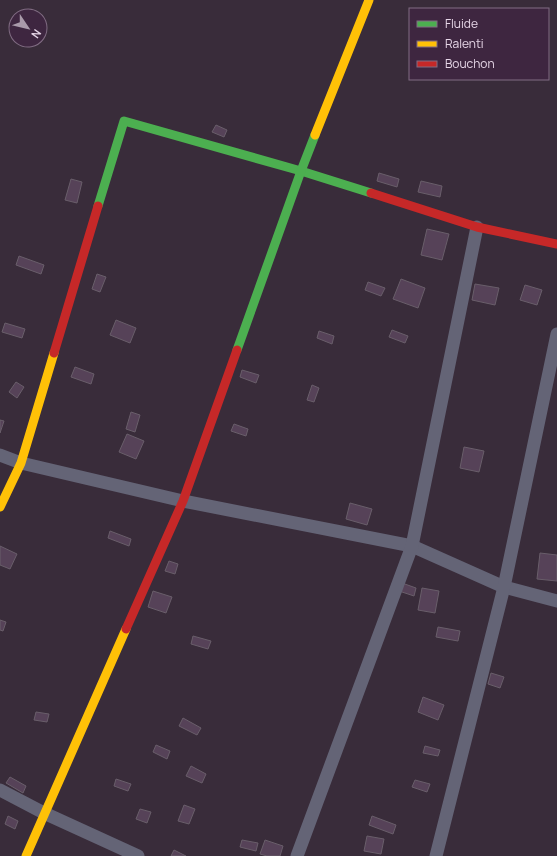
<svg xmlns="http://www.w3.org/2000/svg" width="557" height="856" font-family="Manrope,sans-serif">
	<rect width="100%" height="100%" fill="#392c3a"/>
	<g fill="#564258" stroke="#695e6a">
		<polygon points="216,125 227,130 224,137 212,132"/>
		<polygon points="379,173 399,179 397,187 377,181"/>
		<polygon points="71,179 82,182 77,203 65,200"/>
		<polygon points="421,181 442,186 440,197 418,192"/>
		<polygon points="427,229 449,234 442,260 421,255"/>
		<polygon points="19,256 44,265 41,274 16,265"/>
		<polygon points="97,274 106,277 100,292 92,289"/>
		<polygon points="401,279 425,288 418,308 393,299"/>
		<polygon points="368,282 385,288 381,296 365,290"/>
		<polygon points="475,284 499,288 495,305 472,300"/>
		<polygon points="525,285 542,290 537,305 520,300"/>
		<polygon points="116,320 136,328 130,343 110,335"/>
		<polygon points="5,323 25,329 22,338 2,332"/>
		<polygon points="392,330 408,336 405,343 389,337"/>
		<polygon points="319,331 334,336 332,344 317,338"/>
		<polygon points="75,367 94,374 91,384 71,377"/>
		<polygon points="242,370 259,375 256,383 240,377"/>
		<polygon points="16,382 24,387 17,398 9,392"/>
		<polygon points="312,385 319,388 314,402 307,400"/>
		<polygon points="131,412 140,415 135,432 126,429"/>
		<polygon points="0,420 4,421 0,433"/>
		<polygon points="234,424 248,429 246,436 231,431"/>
		<polygon points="127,434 144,441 136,459 119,452"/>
		<polygon points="464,447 484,451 479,472 460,468"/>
		<polygon points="350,503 372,509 367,525 346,519"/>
		<polygon points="110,531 131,539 129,546 108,538"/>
		<polygon points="0,546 17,554 10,569 0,565"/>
		<polygon points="540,553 557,555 557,581 537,579"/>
		<polygon points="169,561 178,564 175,574 165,571"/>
		<polygon points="402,583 416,588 414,596 399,591"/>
		<polygon points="422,588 439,591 435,613 418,610"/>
		<polygon points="153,591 172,597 166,613 148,607"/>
		<polygon points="0,620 6,622 3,631 0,630"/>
		<polygon points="438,627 460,631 458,641 436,637"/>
		<polygon points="193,636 211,641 208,649 191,644"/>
		<polygon points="491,673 504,677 500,688 488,684"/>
		<polygon points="423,697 444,705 438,720 418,712"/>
		<polygon points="36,712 49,714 47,722 34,720"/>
		<polygon points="183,718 201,728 197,735 179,726"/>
		<polygon points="156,745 170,751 167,759 153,752"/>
		<polygon points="425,746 440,750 438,756 423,753"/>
		<polygon points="191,766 206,774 202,783 186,776"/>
		<polygon points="10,777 26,786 23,793 6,783"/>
		<polygon points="116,779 131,784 128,791 114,786"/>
		<polygon points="415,780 430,784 427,792 412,787"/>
		<polygon points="184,805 195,809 189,824 178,821"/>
		<polygon points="140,809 151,812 147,823 136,819"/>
		<polygon points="8,816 18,821 15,829 5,824"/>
		<polygon points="372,816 396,825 393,834 369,825"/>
		<polygon points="367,836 384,839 381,854 364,851"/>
		<polygon points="242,840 258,843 256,851 240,847"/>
		<polygon points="265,840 283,846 280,856 267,856 260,854"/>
		<polygon points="174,850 186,856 171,856"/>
	</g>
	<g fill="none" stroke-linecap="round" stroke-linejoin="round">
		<g stroke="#646476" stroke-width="13">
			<polyline points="0,455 21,463 183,501 412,546 504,587 557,601"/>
			<polyline points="0,790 44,813 138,856"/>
			<polyline points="297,856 412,546 477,227"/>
			<polyline points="436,856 504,587 557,334"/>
		</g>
		<g stroke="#4caf50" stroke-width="9">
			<polyline points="98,206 124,121 301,171 371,193"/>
			<polyline points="237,350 301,171 315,135"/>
		</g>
		<g stroke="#ffc107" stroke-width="9">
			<polyline points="315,135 369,0"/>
			<polyline points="0,507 21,463 54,353"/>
			<polyline points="26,856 126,629"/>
		</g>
		<g stroke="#c62828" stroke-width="9">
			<polyline points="371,193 477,227 557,244"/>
			<polyline points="54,353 98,206"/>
			<polyline points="126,629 183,501 237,350"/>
		</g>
	</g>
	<rect x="409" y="8" width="140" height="72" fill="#3e2640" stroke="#816c83"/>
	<rect x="417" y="21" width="20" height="6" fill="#4caf50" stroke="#816c83"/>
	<text x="445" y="28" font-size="12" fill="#e6d6e7">Fluide</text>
	<rect x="417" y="41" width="20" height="6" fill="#ffc107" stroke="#816c83"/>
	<text x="445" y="48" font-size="12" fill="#e6d6e7">Ralenti</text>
	<rect x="417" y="61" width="20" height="6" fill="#c62828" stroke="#816c83"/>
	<text x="445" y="68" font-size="12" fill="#e6d6e7">Bouchon</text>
	<g transform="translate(28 28) rotate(125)"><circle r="19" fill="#3e2640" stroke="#816c83"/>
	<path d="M0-3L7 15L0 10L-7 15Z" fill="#a99aaa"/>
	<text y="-6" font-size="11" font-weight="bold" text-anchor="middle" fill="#e6d6e7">N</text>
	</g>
</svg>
